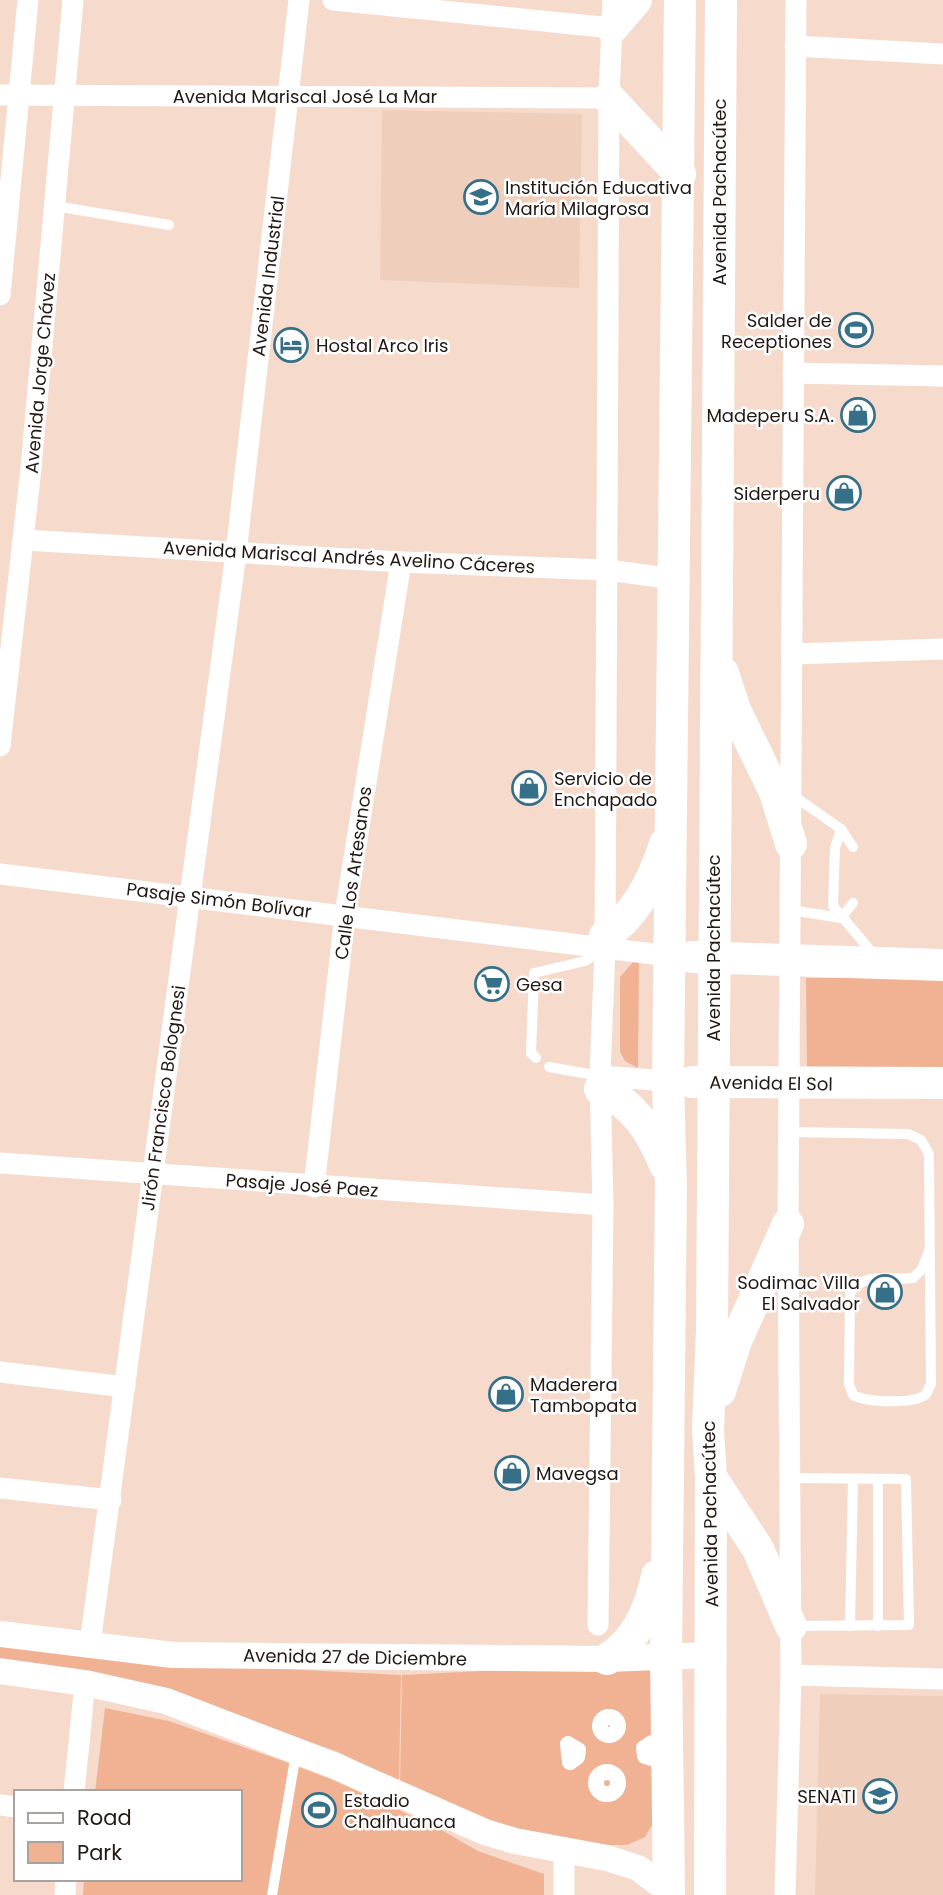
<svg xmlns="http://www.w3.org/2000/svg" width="943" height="1895" font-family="Poppins,sans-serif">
	<rect width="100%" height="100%" fill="#f6dbcd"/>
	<g fill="#f0cebc">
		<polygon points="382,110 582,114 579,288 380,280"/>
		<polygon points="820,1694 943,1696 943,1895 815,1895"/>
	</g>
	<g fill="#f0b293">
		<polygon points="634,961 639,963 638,1068 625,1061 620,1052 620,977"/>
		<polygon points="806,978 943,978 943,1073 807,1072"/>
		<polygon points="0,1640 182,1664 401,1675 399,1782 338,1752 172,1693 0,1667"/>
		<polygon points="562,1667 654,1667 654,1822 645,1837 627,1845 561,1845 521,1837 400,1783 402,1675"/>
		<polygon points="105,1708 169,1721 283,1761 333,1780 438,1828 478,1851 544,1874 544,1895 83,1895 84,1879 240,1879 240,1792 95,1792"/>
	</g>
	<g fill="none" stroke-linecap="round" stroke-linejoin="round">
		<g stroke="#fff" stroke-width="10">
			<polyline points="55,206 169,225"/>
			<polyline points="791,794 841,829 853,847"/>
			<polyline points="841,829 835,848 833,906 875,956"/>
			<polyline points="791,910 841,918 853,903"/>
			<polyline points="536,1058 531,1053 534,973 585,961 602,950"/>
			<polyline points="549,1067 600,1076"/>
			<path d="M789 1132 908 1134 921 1140 929 1154 931 1384C929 1387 928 1391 926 1394 915 1405 866 1402 853 1395L849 1384 850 1293C864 1271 890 1281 913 1278L922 1269 930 1248"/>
			<polyline points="791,1478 906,1479 909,1625 795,1626"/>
			<polyline points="850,1626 853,1479"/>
			<polyline points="878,1626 878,1479"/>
			<polyline points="272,1895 294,1765 299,1752"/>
		</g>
		<g stroke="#fff" stroke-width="16">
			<circle cx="609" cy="1726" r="9"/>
			<polygon points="652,1743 652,1758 645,1756 644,1748"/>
			<polygon points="568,1744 578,1750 577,1757 570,1762"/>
			<circle cx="607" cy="1783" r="11"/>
		</g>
		<g stroke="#fff" stroke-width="21">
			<polyline points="333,0 612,28"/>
			<polyline points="795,46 943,54"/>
			<polyline points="0,95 609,98"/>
			<polyline points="0,295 28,0"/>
			<polyline points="793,373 943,376"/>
			<polyline points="24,540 401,562 608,570 674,579"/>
			<polyline points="793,654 943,649"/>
			<polyline points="0,746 31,468 73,0"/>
			<polyline points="0,874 670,956"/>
			<polyline points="600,1076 668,1081"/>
			<polyline points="0,1163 603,1205"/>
			<polyline points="314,1187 345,915 401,562"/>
			<polyline points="0,1372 125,1387"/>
			<polyline points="0,1488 111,1500"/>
			<polyline points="598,1625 603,1205 600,1076 605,948 609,98 613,0"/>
			<polyline points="90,1644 236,553 299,0"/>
			<polyline points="791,1675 943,1679"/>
			<polyline points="74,1792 85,1683"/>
			<polyline points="0,1805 16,1807"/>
			<polyline points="564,1851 564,1895"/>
			<polyline points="65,1895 66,1879"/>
			<polyline points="785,1895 791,1675 788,1224 796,0"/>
		</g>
		<g stroke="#fff" stroke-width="26">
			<polyline points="0,1634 173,1655 607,1659 711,1655"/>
			<polyline points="0,1671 85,1683 166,1701 333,1765 485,1832 515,1841 607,1858 638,1868 669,1891"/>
		</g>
		<g stroke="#fff" stroke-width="32">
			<polyline points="612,28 636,0"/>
			<polyline points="609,98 680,174"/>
			<polyline points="723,673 735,710 775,792 791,844"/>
			<path d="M605 936C636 915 654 879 665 844"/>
			<polyline points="692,957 943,965"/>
			<polyline points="692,1082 943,1083"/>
			<path d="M600 1089C634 1104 652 1132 665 1165"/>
			<polyline points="720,1391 736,1341 788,1224"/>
			<polyline points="711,1477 758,1549 791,1626"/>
			<path d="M607 1659C637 1641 650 1609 657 1576"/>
			<polyline points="669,1895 666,1657 671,1186 668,1081 680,0"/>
			<polyline points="710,1895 711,1477 708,1429 712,1330 721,0"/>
		</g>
	</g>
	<defs>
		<g id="school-ring" transform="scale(1.75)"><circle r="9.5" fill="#fff" stroke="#356f88" stroke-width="1.5"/><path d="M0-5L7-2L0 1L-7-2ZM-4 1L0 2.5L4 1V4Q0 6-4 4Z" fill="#356f88"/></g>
		<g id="stadium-ring" transform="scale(1.75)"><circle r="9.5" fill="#fff" stroke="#356f88" stroke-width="1.5"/><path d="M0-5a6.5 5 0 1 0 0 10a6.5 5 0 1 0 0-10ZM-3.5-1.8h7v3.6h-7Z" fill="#356f88"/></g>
		<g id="hotel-ring" transform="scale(1.75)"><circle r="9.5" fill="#fff" stroke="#356f88" stroke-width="1.5"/><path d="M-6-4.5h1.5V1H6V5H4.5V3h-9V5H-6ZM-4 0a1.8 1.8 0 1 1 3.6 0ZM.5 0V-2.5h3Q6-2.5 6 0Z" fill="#356f88"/></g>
		<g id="shop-ring" transform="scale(1.75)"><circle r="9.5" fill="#fff" stroke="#356f88" stroke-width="1.5"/><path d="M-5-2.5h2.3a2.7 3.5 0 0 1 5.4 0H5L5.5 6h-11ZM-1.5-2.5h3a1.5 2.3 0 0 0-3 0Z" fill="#356f88"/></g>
		<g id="supermarket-ring" transform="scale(1.75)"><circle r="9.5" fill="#fff" stroke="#356f88" stroke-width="1.5"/><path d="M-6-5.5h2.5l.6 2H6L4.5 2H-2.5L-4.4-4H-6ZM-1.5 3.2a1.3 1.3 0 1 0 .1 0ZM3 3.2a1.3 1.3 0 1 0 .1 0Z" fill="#356f88"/></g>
		<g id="university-ring" transform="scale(1.75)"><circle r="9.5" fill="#fff" stroke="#356f88" stroke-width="1.5"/><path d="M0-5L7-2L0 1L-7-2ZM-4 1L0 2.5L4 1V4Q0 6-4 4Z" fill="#356f88"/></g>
	</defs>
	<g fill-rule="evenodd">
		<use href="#school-ring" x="481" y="197"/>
		<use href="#stadium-ring" x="856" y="330"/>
		<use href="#hotel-ring" x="291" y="345"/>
		<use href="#shop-ring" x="858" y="415"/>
		<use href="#shop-ring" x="844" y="493"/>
		<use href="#shop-ring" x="529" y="788"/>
		<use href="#supermarket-ring" x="492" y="984"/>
		<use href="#shop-ring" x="885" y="1292"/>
		<use href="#shop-ring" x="506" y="1394"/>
		<use href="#shop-ring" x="512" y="1473"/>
		<use href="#university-ring" x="880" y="1796"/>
		<use href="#stadium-ring" x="319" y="1810"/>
	</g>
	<g text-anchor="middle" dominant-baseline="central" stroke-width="5" stroke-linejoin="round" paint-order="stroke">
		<g font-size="18" fill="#231914" stroke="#fff">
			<text x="305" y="96">Avenida Mariscal José La Mar</text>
			<text transform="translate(719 192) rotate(-90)">Avenida Pachacútec</text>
			<text transform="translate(268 276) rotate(-83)">Avenida Industrial</text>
			<text transform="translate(40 373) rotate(-85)">Avenida Jorge Chávez</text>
			<text transform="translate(349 557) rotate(3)">Avenida Mariscal Andrés Avelino Cáceres</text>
			<text transform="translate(353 873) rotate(-82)">Calle Los Artesanos</text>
			<text transform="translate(219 900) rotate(7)">Pasaje Simón Bolívar</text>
			<text transform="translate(713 948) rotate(-90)">Avenida Pachacútec</text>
			<text transform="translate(771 1083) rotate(1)">Avenida El Sol</text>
			<text transform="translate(163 1098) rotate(-82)">Jirón Francisco Bolognesi</text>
			<text transform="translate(302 1185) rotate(4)">Pasaje José Paez</text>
			<text transform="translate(710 1514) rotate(-91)">Avenida Pachacútec</text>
			<text transform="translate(355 1657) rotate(1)">Avenida 27 de Diciembre</text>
		</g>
		<g font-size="18" fill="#231914" stroke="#fff" text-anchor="start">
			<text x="505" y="187">Institución Educativa<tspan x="505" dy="21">María Milagrosa</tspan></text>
			<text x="832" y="320" text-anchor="end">Salder de<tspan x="832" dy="21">Receptiones</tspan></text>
			<text x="316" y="345">Hostal Arco Iris</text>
			<text x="834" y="415" text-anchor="end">Madeperu S.A.</text>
			<text x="820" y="493" text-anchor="end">Siderperu</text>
			<text x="554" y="778">Servicio de<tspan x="554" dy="21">Enchapado</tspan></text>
			<text x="516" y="984">Gesa</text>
			<text x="860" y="1282" text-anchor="end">Sodimac Villa<tspan x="860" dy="21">El Salvador</tspan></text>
			<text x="530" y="1384">Maderera<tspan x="530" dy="21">Tambopata</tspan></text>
			<text x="536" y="1473">Mavegsa</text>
			<text x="856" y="1796" text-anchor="end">SENATI</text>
			<text x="344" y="1800">Estadio<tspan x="344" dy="21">Chalhuanca</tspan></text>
		</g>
	</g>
	<rect x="14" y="1790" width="228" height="91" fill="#ffffff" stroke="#a7a3a1" stroke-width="2"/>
	<rect x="28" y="1813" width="35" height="10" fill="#ffffff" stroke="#a7a3a1" stroke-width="2"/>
	<text x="77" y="1825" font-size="21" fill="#231914">Road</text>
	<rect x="28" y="1842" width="35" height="21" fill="#f0b293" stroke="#a7a3a1" stroke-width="2"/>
	<text x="77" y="1860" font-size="21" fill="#231914">Park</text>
</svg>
